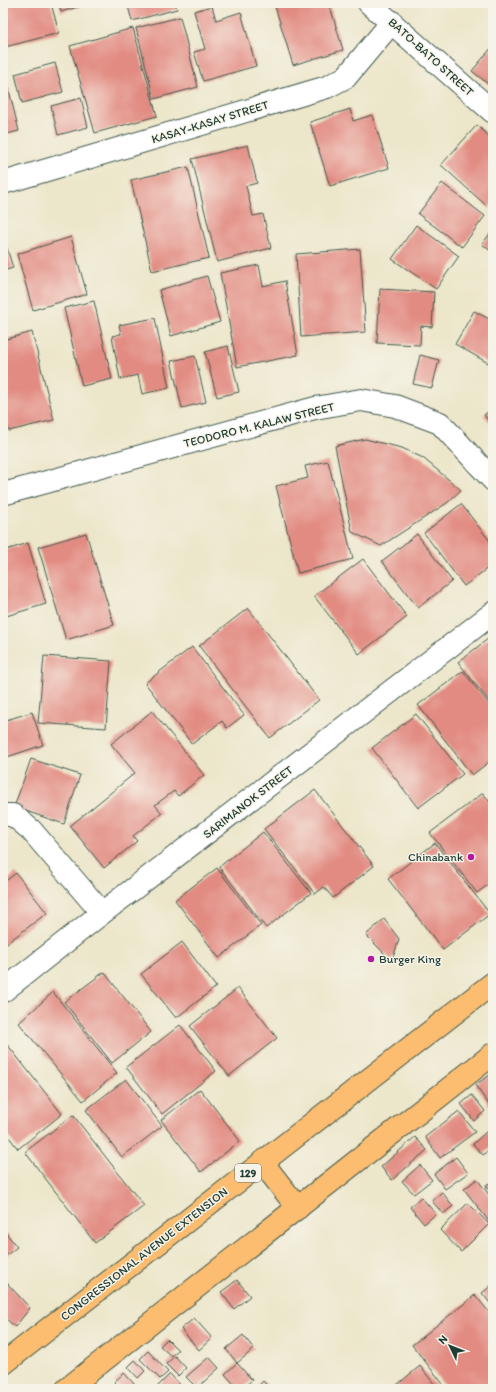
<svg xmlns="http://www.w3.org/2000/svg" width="496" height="1392" font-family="Itim,sans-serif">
	<rect width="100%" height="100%" fill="#f7f3e8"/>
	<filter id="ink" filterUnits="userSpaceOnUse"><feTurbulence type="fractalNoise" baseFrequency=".025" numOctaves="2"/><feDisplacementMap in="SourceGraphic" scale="8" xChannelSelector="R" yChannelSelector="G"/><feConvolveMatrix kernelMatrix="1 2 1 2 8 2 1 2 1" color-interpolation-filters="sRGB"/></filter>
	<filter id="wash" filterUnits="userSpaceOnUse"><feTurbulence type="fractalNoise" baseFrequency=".012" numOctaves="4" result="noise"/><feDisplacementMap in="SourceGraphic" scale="16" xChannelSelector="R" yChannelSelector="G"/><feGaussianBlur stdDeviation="0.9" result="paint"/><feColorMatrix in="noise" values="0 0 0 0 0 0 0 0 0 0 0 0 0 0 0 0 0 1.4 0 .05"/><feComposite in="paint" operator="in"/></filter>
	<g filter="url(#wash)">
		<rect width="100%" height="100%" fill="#ece6ca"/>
		<g id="blocks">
			<g fill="#e28b82">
				<polygon points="3,3 51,3 59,33 5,47 3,38"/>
				<polygon points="59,3 91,3 61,12"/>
				<polygon points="139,3 175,3 177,9 132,21 128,6"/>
				<polygon points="274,3 329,3 343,50 293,65"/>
				<polygon points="212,6 216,20 241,12 256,66 203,81 194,52 205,49 194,11"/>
				<polygon points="180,17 198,87 154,99 136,28"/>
				<polygon points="133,28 157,116 95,133 70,46"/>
				<polygon points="493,46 493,88 472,71"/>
				<polygon points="55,63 63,92 22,103 15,74"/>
				<polygon points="8,86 19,131 3,135 3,87"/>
				<polygon points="81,98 88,127 58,135 51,106"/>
				<polygon points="350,109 353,121 372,115 389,168 330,186 310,122"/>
				<polygon points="477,125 493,140 493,203 489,208 441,165"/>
				<polygon points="248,145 257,183 246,186 253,216 263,214 271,248 217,262 192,159"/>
				<polygon points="188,167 209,258 152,271 131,180"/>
				<polygon points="442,183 485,216 462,247 418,214"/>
				<polygon points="416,225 459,256 436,289 392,259"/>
				<polygon points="493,230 493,253 482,244"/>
				<polygon points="3,235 13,268 3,271"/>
				<polygon points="71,237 87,294 33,310 17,254"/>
				<polygon points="360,249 366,332 301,337 296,254"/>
				<polygon points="259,265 263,286 285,281 298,355 237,367 220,273"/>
				<polygon points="207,276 220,322 171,336 159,290"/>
				<polygon points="380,289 434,292 432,327 421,326 420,345 377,343"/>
				<polygon points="94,301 112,379 82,386 64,308"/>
				<polygon points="474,311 493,321 493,354 488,363 455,344"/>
				<polygon points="155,318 169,388 142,394 138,375 120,379 112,336 121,334 119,325"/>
				<polygon points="32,332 54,420 9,431 3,406 3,340"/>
				<polygon points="228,346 239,392 217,397 205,352"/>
				<polygon points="420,355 439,360 432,388 413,384"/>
				<polygon points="195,356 206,402 182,408 171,361"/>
				<polygon points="493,408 493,426 484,415"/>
				<polygon points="365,439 402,448 423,458 461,490 447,503 381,546 352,532 335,446"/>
				<polygon points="328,461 353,559 298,573 276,486 308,478 305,466"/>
				<polygon points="461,504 493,545 493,564 464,586 424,533"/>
				<polygon points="86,533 114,625 66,640 38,547"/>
				<polygon points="417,534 452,581 418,608 382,561"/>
				<polygon points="28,543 46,604 3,617 3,551"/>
				<polygon points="363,559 407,617 359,654 314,596"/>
				<polygon points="248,608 319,700 270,738 199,646"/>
				<polygon points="493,635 493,706 458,662"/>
				<polygon points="192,647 244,715 227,728 222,721 192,744 145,683"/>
				<polygon points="44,656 111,661 106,728 38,723"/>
				<polygon points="463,671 493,709 493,759 472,775 418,705"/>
				<polygon points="152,711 204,775 178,796 174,791 155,805 162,813 133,836 137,841 104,868 70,826 135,773 111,744"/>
				<polygon points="32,712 43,745 7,757 3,743 3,721"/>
				<polygon points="416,714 463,774 418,808 372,748"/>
				<polygon points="31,759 80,775 64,824 14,807"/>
				<polygon points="315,790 374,866 333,898 324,887 315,894 264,829"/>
				<polygon points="483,793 493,806 493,881 477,893 430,833"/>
				<polygon points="263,832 311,893 266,928 219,867"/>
				<polygon points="435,843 490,914 443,950 388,879"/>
				<polygon points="217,868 261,925 219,958 175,900"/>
				<polygon points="16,873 47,913 3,946 3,883"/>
				<polygon points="384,919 399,939 392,961 366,935"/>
				<polygon points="182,942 216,987 176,1018 141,974"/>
				<polygon points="104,972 151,1032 112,1063 64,1002"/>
				<polygon points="238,988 277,1038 229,1076 190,1026"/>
				<polygon points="53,992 117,1073 83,1101 19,1023"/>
				<polygon points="180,1025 216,1071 162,1114 126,1067"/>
				<polygon points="3,1039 62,1114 18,1149 3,1129"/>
				<polygon points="493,1073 493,1110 475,1085"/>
				<polygon points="126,1079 162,1126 122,1157 86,1110"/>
				<polygon points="200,1089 240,1141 201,1172 161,1120"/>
				<polygon points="472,1095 485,1111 474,1121 461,1104"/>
				<polygon points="459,1111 475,1132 440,1158 425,1137"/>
				<polygon points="73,1115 144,1206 95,1243 25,1152"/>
				<polygon points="487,1131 493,1138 493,1146 483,1155 473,1144"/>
				<polygon points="415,1137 427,1150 392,1180 381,1167"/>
				<polygon points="456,1157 468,1173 445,1189 434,1174"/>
				<polygon points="420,1165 432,1180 414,1194 402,1181"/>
				<polygon points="477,1179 493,1200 493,1223 491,1224 464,1189"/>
				<polygon points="493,1181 493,1197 486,1185"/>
				<polygon points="442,1192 453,1206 443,1214 432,1201"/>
				<polygon points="421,1197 436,1214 424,1224 410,1207"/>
				<polygon points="468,1203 489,1224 461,1252 440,1230"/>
				<polygon points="3,1229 17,1247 3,1258"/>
				<polygon points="237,1280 250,1296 234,1309 221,1292"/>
				<polygon points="5,1281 30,1308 15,1327 3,1316 3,1283"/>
				<polygon points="493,1284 493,1307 482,1293"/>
				<polygon points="475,1295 493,1317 493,1381 483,1389 447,1389 412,1345"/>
				<polygon points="194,1318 212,1338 199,1350 181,1329"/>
				<polygon points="243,1335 254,1349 237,1363 226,1349"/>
				<polygon points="167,1339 178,1350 171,1356 160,1346"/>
				<polygon points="148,1351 168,1372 160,1379 140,1359"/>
				<polygon points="175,1356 186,1368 178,1376 166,1364"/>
				<polygon points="209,1357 219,1368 197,1388 186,1377"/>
				<polygon points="135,1360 145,1371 138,1378 128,1367"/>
				<polygon points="237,1363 252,1380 242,1389 238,1389 225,1374"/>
				<polygon points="420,1366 438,1389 392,1389"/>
				<polygon points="124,1373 136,1386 133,1389 121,1389 114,1382"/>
				<polygon points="170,1374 183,1388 182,1389 155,1389"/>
				<polygon points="263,1381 271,1389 255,1389"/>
			</g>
		</g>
	</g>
	<g filter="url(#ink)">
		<use href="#blocks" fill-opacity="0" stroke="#3e564a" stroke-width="1"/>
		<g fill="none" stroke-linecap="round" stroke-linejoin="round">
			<g stroke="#3e564a" stroke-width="24">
				<g id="street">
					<polyline points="369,3 493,112"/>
					<polyline points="3,183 327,87 346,77 392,22"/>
					<polyline points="3,494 315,408 361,400 395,406 440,423 493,480"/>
					<polyline points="3,815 13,815 31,830 102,913"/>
					<polyline points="3,991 102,913 493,613"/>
				</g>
			</g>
			<g stroke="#3e564a" stroke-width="24">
				<g id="primary">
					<polyline points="262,1162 298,1208"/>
					<polyline points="3,1364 493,983"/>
					<polyline points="67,1389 493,1054"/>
				</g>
			</g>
			<use href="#street" stroke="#fff" stroke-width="22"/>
			<use href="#primary" stroke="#fcbd6f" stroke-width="22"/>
		</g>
	</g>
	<g fill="#b5179e" stroke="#f7f3e8" stroke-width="1.5">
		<circle cx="471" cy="857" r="4"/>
		<circle cx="371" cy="959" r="4"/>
	</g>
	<g text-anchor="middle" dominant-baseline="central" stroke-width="3" stroke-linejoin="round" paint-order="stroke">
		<rect fill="#f7f3e8" stroke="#60746a" stroke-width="1" x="235" y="1164" width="26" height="18" rx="3"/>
		<g font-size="11" font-weight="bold" fill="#1f3d34">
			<text x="248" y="1173">129</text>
		</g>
		<g font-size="12" fill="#1f3d34" stroke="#f7f3e8">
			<text transform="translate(431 57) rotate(42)">BATO-BATO STREET</text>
			<text transform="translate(210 122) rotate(-17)">KASAY-KASAY STREET</text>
			<text transform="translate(259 425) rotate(-14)">TEODORO M. KALAW STREET</text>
			<text transform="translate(248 802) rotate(-38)">SARIMANOK STREET</text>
			<text transform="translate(144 1254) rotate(-38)">CONGRESSIONAL AVENUE EXTENSION</text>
		</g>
		<g font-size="12" fill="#1f3d34" stroke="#f7f3e8" text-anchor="end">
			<text x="463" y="857">Chinabank</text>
			<text x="379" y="959" text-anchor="start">Burger King</text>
		</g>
	</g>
	<rect width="496" height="1392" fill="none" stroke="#f7f3e8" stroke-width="16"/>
	<g transform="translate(450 1346) rotate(313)" stroke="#f7f3e8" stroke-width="3" paint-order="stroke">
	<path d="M0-3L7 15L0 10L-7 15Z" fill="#1f3d34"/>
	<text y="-6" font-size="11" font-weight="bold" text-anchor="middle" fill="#1f3d34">N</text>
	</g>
</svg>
